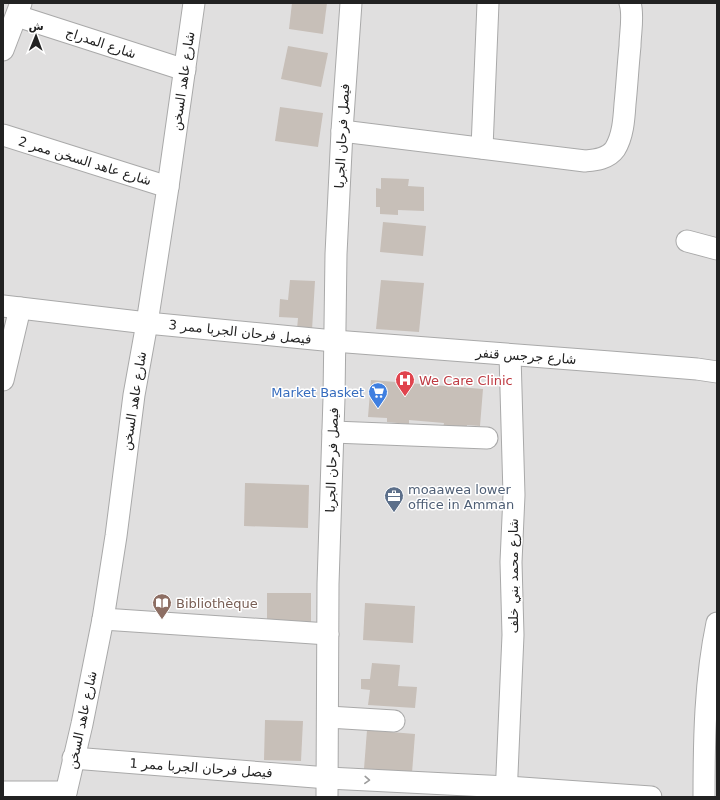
<svg xmlns="http://www.w3.org/2000/svg" width="720" height="800" font-family="'DejaVu Sans','Noto Naskh Arabic',sans-serif">
	<rect width="100%" height="100%" fill="#f2efe9"/>
	<rect fill="#e0dfdf" x="3" y="3" width="714" height="794"/>
	<g fill="#c7bfb8">
		<polygon points="292,3 327,3 323,34 289,29"/>
		<polygon points="288,46 328,53 321,87 281,79"/>
		<polygon points="280,107 323,113 318,147 275,141"/>
		<polygon points="381,178 409,179 408,186 424,187 424,211 398,210 398,215 380,214 380,207 376,207 376,188 381,189"/>
		<polygon points="383,222 426,226 423,256 380,252"/>
		<polygon points="290,280 315,281 312,330 297,329 298,318 279,317 280,299 288,300"/>
		<polygon points="381,280 424,283 419,332 376,329"/>
		<polygon points="371,380 483,389 480,426 467,425 467,431 443,428 444,423 409,420 409,424 387,422 387,418 368,417"/>
		<polygon points="245,483 309,485 308,528 244,526"/>
		<polygon points="267,593 311,593 311,623 267,622"/>
		<polygon points="365,603 415,606 413,643 363,640"/>
		<polygon points="372,663 400,665 398,686 417,687 415,708 368,705 370,690 361,689 361,679 370,679"/>
		<polygon points="265,720 303,721 301,761 264,760"/>
		<polygon points="367,730 415,734 412,773 364,769"/>
	</g>
	<g fill="none" stroke-linecap="round" stroke-linejoin="round">
		<g stroke="#a9a9a9" stroke-width="23">
			<g id="minor">
				<polyline points="17,16 185,70"/>
				<polyline points="3,50 21,3"/>
				<path d="M342 131 585 161C595 160 608 159 615 149 623 136 624 119 625 104 627 85 628 65 630 46 630 33 634 16 630 3"/>
				<polyline points="3,135 168,187"/>
				<polyline points="482,148 488,3"/>
				<polyline points="687,241 717,249"/>
				<polyline points="3,306 147,323 334,341 610,362 697,369 717,372"/>
				<polyline points="3,380 20,308"/>
				<polyline points="333,432 487,438"/>
				<polyline points="103,619 328,634"/>
				<polyline points="328,717 394,721"/>
				<polyline points="73,758 328,778 507,787 651,797"/>
				<polyline points="3,792 66,792"/>
				<polyline points="65,797 82,724 103,619 116,536 134,395 147,323 168,187 194,3"/>
				<polyline points="327,797 328,584 334,398 336,254 342,131 351,3"/>
				<polyline points="506,797 513,635 511,562 514,495 510,355"/>
				<path d="M704 797C704 739 705 680 717 623"/>
			</g>
		</g>
		<use href="#minor" stroke="#fff" stroke-width="21"/>
	</g>
	<defs><path id="oneway-chevron" d="M-2-3.5L2.5 0L-2 3.5" fill="none" stroke-width="1.6" stroke-linecap="round" stroke-linejoin="round"/></defs>
	<use stroke="#9c9c9c" href="#oneway-chevron" transform="translate(367 780) rotate(3)"/>
	<defs>
		<g id="hospital-pin" transform="scale(1)"><path d="M0 17L-7.5 6A9.5 9.5 0 1 1 7.5 6Z" fill="#e0444e" stroke="#fff"/><path d="M-5-5h3v3.5h4V-5h3V5h-3V1.5h-4V5h-3Z" fill="#fff"/></g>
		<g id="supermarket-pin" transform="scale(1)"><path d="M0 17L-7.5 6A9.5 9.5 0 1 1 7.5 6Z" fill="#3f7fe0" stroke="#fff"/><path d="M-6-5.5h2.5l.6 2H6L4.5 2H-2.5L-4.4-4H-6ZM-1.5 3.2a1.3 1.3 0 1 0 .1 0ZM3 3.2a1.3 1.3 0 1 0 .1 0Z" fill="#fff"/></g>
		<g id="office-pin" transform="scale(1)"><path d="M0 17L-7.5 6A9.5 9.5 0 1 1 7.5 6Z" fill="#5c6f8a" stroke="#fff"/><path d="M-6-3h4V-5.5h4V-3h4V5H-6ZM-1-4.5V-3h2v-1.5ZM-6 0V1H6V0Z" fill="#fff"/></g>
		<g id="library-pin" transform="scale(1)"><path d="M0 17L-7.5 6A9.5 9.5 0 1 1 7.5 6Z" fill="#8d6e63" stroke="#fff"/><path d="M-6-4Q-3-5.5-.7-3.5V5Q-3 3-6 4ZM6-4Q3-5.5 .7-3.5V5Q3 3 6 4Z" fill="#fff"/></g>
	</defs>
	<g fill-rule="evenodd">
		<use href="#hospital-pin" x="405" y="380"/>
		<use href="#supermarket-pin" x="378" y="392"/>
		<use href="#office-pin" x="394" y="496"/>
		<use href="#library-pin" x="162" y="603"/>
	</g>
	<g text-anchor="middle" dominant-baseline="central" stroke-width="3" stroke-linejoin="round" paint-order="stroke">
		<g font-size="13" fill="#222" stroke="#fff">
			<text transform="translate(101 43) rotate(18)">شارع المدراج</text>
			<text transform="translate(183 81) rotate(-82)">شارع عاهد السخن</text>
			<text transform="translate(342 136) rotate(-87)">فيصل فرحان الجربا</text>
			<text transform="translate(85 161) rotate(17)">شارع عاهد السخن ممر 2</text>
			<text transform="translate(240 332) rotate(6)">فيصل فرحان الجربا ممر 3</text>
			<text transform="translate(526 356) rotate(4)">شارع جرجس قنفر</text>
			<text transform="translate(134 401) rotate(-81)">شارع عاهد السخن</text>
			<text transform="translate(332 460) rotate(-88)">فيصل فرحان الجربا</text>
			<text transform="translate(513 576) rotate(-90)">شارع محمد بني خلف</text>
			<text transform="translate(82 720) rotate(-78)">شارع عاهد السخن</text>
			<text transform="translate(201 768) rotate(4)">فيصل فرحان الجربا ممر 1</text>
		</g>
		<g font-size="13" fill="#be3a42" stroke="#fff" text-anchor="start">
			<text x="419" y="380">We Care Clinic</text>
		</g>
		<g font-size="13" fill="#366cbe" stroke="#fff" text-anchor="end">
			<text x="364" y="392">Market Basket</text>
		</g>
		<g font-size="13" fill="#4e5e75" stroke="#fff" text-anchor="start">
			<text x="408" y="489">moaawea lower<tspan x="408" dy="15">office in Amman</tspan></text>
		</g>
		<g font-size="13" fill="#785e54" stroke="#fff" text-anchor="start">
			<text x="176" y="603">Bibliothèque</text>
		</g>
	</g>
	<rect width="720" height="800" fill="none" stroke="#222222" stroke-width="8"/>
	<g transform="translate(36 36) rotate(1)" stroke="#ffffff" stroke-width="3" paint-order="stroke">
	<path d="M0-3L7 15L0 10L-7 15Z" fill="#222222"/>
	<text y="-6" font-size="11" font-weight="bold" text-anchor="middle" fill="#222222">ش</text>
	</g>
</svg>
